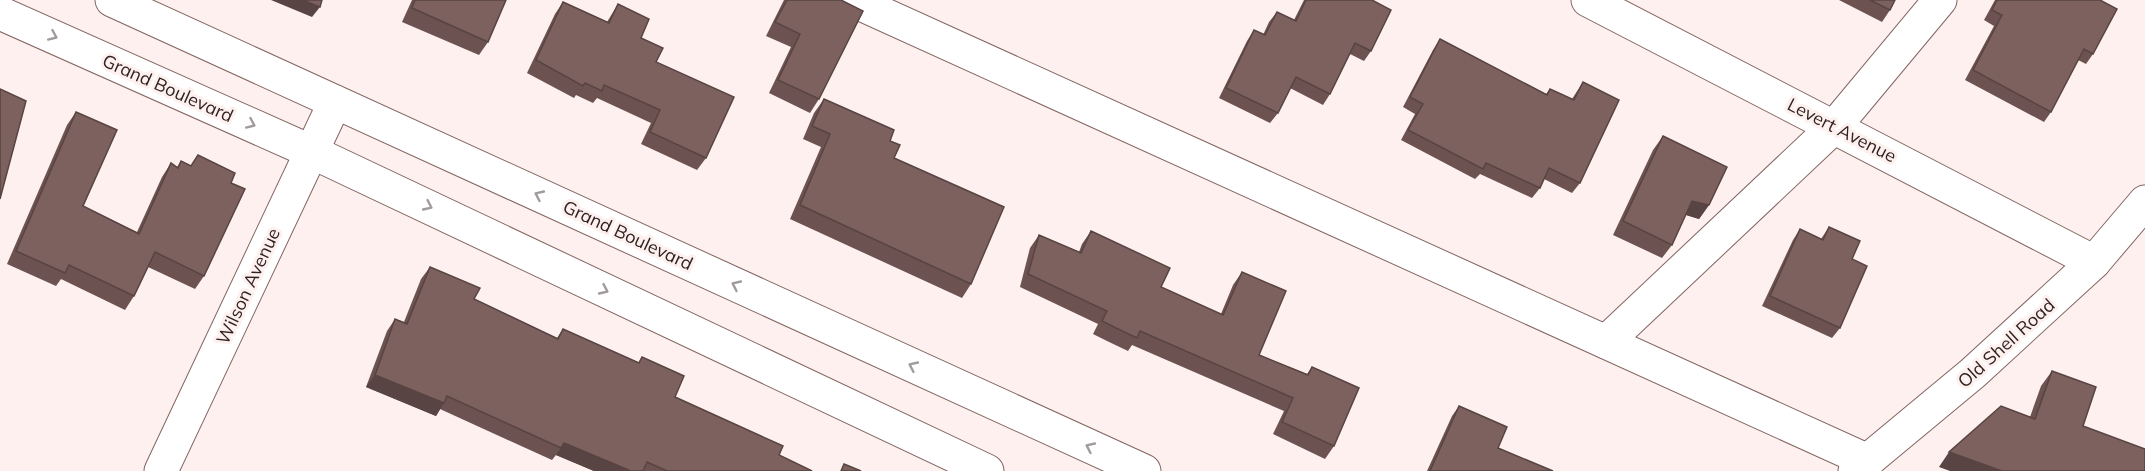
<svg xmlns="http://www.w3.org/2000/svg" width="2145" height="471" font-family="Mulish,sans-serif">
	<rect width="100%" height="100%" fill="#fdf0ee"/>
	<g fill="none" stroke-linecap="round" stroke-linejoin="round">
		<g stroke="#826562" stroke-width="35">
			<g id="minor">
				<polyline points="112,0 1144,471"/>
				<polyline points="852,0 1868,461"/>
				<polyline points="1588,0 2094,262"/>
				<polyline points="0,13 312,152 987,471"/>
				<polyline points="1606,342 1835,126 1940,0"/>
				<polyline points="161,471 335,102"/>
				<polyline points="1855,471 1973,373 2094,262 2145,202"/>
			</g>
		</g>
		<use href="#minor" stroke="#fff" stroke-width="33"/>
	</g>
	<g fill="#6c5351">
		<polygon points="412,0 506,0 488,42 479,55 402,22"/>
		<polygon points="784,0 841,0 819,99 810,113 769,93 791,47 766,36"/>
		<polygon points="1304,0 1372,0 1371,51 1364,61 1350,54 1330,94 1323,105 1290,88 1278,113 1270,123 1219,98 1247,41 1254,30 1263,35 1269,22 1277,12 1294,20"/>
		<polygon points="1839,0 1895,0 1890,10 1882,22"/>
		<polygon points="1995,0 2100,0 2093,54 2086,64 2078,60 2051,112 2044,122 1965,80 1994,26 1984,20"/>
		<polygon points="563,2 607,22 618,4 656,62 706,158 697,170 641,144 651,123 597,98 593,103 576,95 574,98 527,73 555,14"/>
		<polygon points="1440,39 1546,94 1550,89 1572,99 1583,82 1580,183 1572,193 1544,179 1540,188 1532,198 1480,174 1475,179 1401,140 1415,114 1403,107 1433,50"/>
		<polygon points="824,99 890,141 894,158 971,284 962,298 790,219 821,147 803,139 814,113"/>
		<polygon points="76,112 83,206 137,232 162,177 171,163 177,167 181,161 191,166 198,155 231,183 204,276 195,289 148,267 134,296 125,310 61,279 56,286 7,264 67,125"/>
		<polygon points="1663,136 1709,205 1699,219 1686,215 1672,245 1662,258 1613,235 1653,150"/>
		<polygon points="1829,227 1852,259 1840,328 1832,338 1762,306 1793,240 1800,229 1821,239"/>
		<polygon points="1091,231 1161,287 1221,314 1233,285 1242,272 1259,355 1307,374 1312,367 1334,446 1325,459 1273,434 1284,411 1132,345 1128,351 1107,341 1093,334 1098,324 1020,287 1030,248 1039,235 1079,252 1082,244"/>
		<polygon points="430,267 474,299 557,338 563,329 638,363 642,357 675,397 779,455 812,471 594,471 556,455 552,460 440,409 436,416 366,387 387,331 395,319 404,322 421,279"/>
		<polygon points="2052,371 2083,426 1939,467 2030,417 2041,386"/>
		<polygon points="1459,406 1498,448 1553,471 1427,471 1452,416"/>
	</g>
	<g fill="#584442">
		<polygon points="271,0 303,0 320,7 312,17"/>
		<polygon points="1692,201 1709,205 1699,219 1683,214"/>
		<polygon points="375,375 444,403 436,416 366,387"/>
		<polygon points="564,443 631,471 594,471 556,455"/>
		<polygon points="1949,452 2002,471 1950,471 1939,467"/>
	</g>
	<g fill="#7d615e" stroke="#584442" stroke-width="1.5">
		<polygon points="303,0 322,0 320,7"/>
		<polygon points="415,0 506,0 488,42 412,8"/>
		<polygon points="787,0 841,0 863,11 819,99 778,80 800,34 775,22"/>
		<polygon points="1306,0 1372,0 1391,10 1371,51 1355,43 1330,94 1296,77 1278,113 1226,88 1254,30 1265,35 1277,12 1296,21"/>
		<polygon points="1870,0 1895,0 1890,10"/>
		<polygon points="1997,0 2100,0 2117,9 2093,54 2084,49 2051,112 1973,70 2002,15 1992,10"/>
		<polygon points="563,2 609,23 618,4 649,19 641,38 663,48 656,62 734,97 706,158 650,132 660,110 604,85 602,91 585,83 583,86 536,60"/>
		<polygon points="1440,39 1547,95 1550,89 1574,100 1583,82 1619,100 1580,183 1549,168 1540,188 1486,163 1483,169 1408,130 1423,104 1410,97"/>
		<polygon points="0,89 26,101 0,199"/>
		<polygon points="824,99 894,130 890,141 900,145 894,158 1004,207 971,284 800,205 830,134 812,126"/>
		<polygon points="76,112 117,130 83,206 139,234 171,163 178,168 181,161 191,166 198,155 235,173 231,183 245,189 204,276 155,252 134,296 69,265 65,273 16,251"/>
		<polygon points="1663,136 1727,167 1709,205 1692,201 1672,245 1623,221"/>
		<polygon points="1829,227 1860,241 1852,259 1867,266 1840,328 1770,296 1800,229 1823,240"/>
		<polygon points="1091,231 1170,268 1161,287 1223,315 1242,272 1286,291 1259,355 1308,375 1312,367 1359,388 1334,446 1282,422 1293,398 1140,331 1137,338 1116,328 1102,321 1107,311 1028,274 1039,235 1081,253"/>
		<polygon points="430,267 480,288 474,299 558,339 563,329 639,363 642,357 684,376 675,397 783,446 779,455 812,471 667,471 647,462 643,471 631,471 564,443 561,448 447,396 444,403 375,375 395,319 407,324"/>
		<polygon points="2052,371 2096,387 2083,426 2145,449 2145,471 2002,471 1949,452 2001,406 2035,419"/>
		<polygon points="1459,406 1507,427 1498,448 1553,471 1430,471"/>
		<polygon points="844,464 861,471 841,471"/>
	</g>
	<defs><path id="oneway-chevron" d="M-2-3.5L2.5 0L-2 3.5" fill="none" stroke-width="1.6" stroke-linecap="round" stroke-linejoin="round" transform="scale(1.5)"/></defs>
	<g stroke="#a19c9b">
		<use href="#oneway-chevron" transform="translate(53 36) rotate(24)"/>
		<use href="#oneway-chevron" transform="translate(251 124) rotate(24)"/>
		<use href="#oneway-chevron" transform="translate(539 195) rotate(-155)"/>
		<use href="#oneway-chevron" transform="translate(428 206) rotate(25)"/>
		<use href="#oneway-chevron" transform="translate(736 285) rotate(-155)"/>
		<use href="#oneway-chevron" transform="translate(604 290) rotate(25)"/>
		<use href="#oneway-chevron" transform="translate(913 366) rotate(-155)"/>
		<use href="#oneway-chevron" transform="translate(1090 447) rotate(-155)"/>
	</g>
	<g text-anchor="middle" dominant-baseline="central" stroke-width="6" stroke-linejoin="round" paint-order="stroke">
		<g font-size="18" fill="#2f2321" stroke="#fdf0ee">
			<text transform="translate(168 88) rotate(24)">Grand Boulevard</text>
			<text transform="translate(1842 130) rotate(27)">Levert Avenue</text>
			<text transform="translate(628 235) rotate(25)">Grand Boulevard</text>
			<text transform="translate(248 286) rotate(-65)">Wilson Avenue</text>
			<text transform="translate(2006 343) rotate(-42)">Old Shell Road</text>
		</g>
	</g>
</svg>
